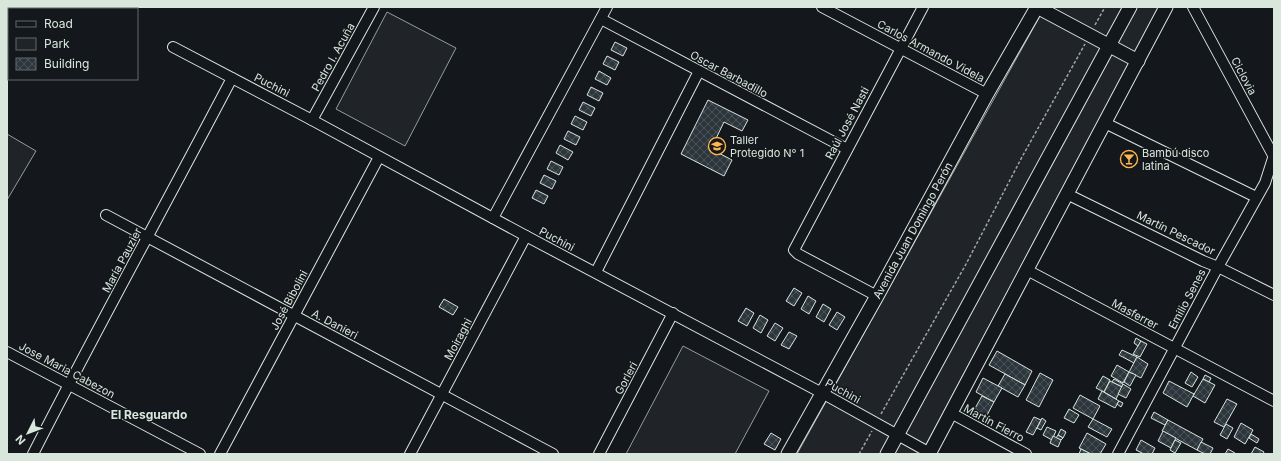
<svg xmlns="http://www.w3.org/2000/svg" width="1281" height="461" font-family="Inter,sans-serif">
	<defs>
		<pattern id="building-cross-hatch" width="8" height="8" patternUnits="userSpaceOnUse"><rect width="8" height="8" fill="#2c363c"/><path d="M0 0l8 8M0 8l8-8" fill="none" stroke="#4a5358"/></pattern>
	</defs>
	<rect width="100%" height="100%" fill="#14181c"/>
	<g fill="#202428" stroke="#939e99">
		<polygon points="1045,7 1159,7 921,454 797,454"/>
		<polygon points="387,12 456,48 405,146 336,109"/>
		<polygon points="7,134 36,151 7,200"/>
		<polygon points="683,346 769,391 735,454 626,454"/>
	</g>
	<g fill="url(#building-cross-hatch)" stroke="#d8e6dc">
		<polygon points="615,42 627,48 623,56 611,50"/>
		<polygon points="607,56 619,62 615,70 603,64"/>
		<polygon points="599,71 611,78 607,85 595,79"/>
		<polygon points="591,87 603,93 599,101 587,95"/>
		<polygon points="708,100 748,120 742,131 724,122 711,149 732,160 724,176 681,154"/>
		<polygon points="583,102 595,108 591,116 579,110"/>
		<polygon points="575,116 587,122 583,130 571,124"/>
		<polygon points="568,131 580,137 576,145 564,139"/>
		<polygon points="560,145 573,152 568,160 556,153"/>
		<polygon points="551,161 563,167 559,175 547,169"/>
		<polygon points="544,175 556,181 552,189 540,183"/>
		<polygon points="536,190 548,196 544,204 532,198"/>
		<polygon points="794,288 802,293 794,306 786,301"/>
		<polygon points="808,296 816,301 809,314 801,309"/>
		<polygon points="444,299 458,307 453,315 439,307"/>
		<polygon points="823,304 831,309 824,322 816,317"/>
		<polygon points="746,308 754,313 747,326 738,321"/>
		<polygon points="837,312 845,317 837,330 829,325"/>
		<polygon points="760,315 768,320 761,333 753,328"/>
		<polygon points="775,323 783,328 775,341 767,336"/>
		<polygon points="789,332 797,336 789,349 781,345"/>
		<polygon points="1136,338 1141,341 1138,346 1134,343"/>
		<polygon points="1141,341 1147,344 1140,357 1133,354"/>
		<polygon points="1122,350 1137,357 1134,363 1119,355"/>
		<polygon points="997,351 1032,371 1025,385 989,365"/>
		<polygon points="1137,357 1148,364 1141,378 1129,372"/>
		<polygon points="1117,365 1129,372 1123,383 1111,376"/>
		<polygon points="1129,372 1136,375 1130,386 1124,382"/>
		<polygon points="1191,372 1198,377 1192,387 1185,383"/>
		<polygon points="1040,373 1053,380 1039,407 1026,400"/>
		<polygon points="1005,374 1025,385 1018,397 998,386"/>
		<polygon points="1205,375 1211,378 1209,382 1203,379"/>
		<polygon points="1103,376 1110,380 1104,392 1096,388"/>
		<polygon points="983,378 1002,388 994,402 976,392"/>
		<polygon points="1114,379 1123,384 1122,387 1112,382"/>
		<polygon points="1203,379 1215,385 1205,403 1193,396"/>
		<polygon points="1110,381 1122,387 1116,399 1104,392"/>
		<polygon points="1169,381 1194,394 1187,407 1163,393"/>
		<polygon points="1123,384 1131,389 1126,398 1118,394"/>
		<polygon points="1102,391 1119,401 1115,408 1098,399"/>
		<polygon points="1080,395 1100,406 1093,419 1073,408"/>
		<polygon points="982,396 994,402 986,417 974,410"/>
		<polygon points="1227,399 1237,404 1224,427 1214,422"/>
		<polygon points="1119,401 1123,403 1121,407 1117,404"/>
		<polygon points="1069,409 1079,415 1074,423 1064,418"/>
		<polygon points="1154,412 1168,420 1165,425 1151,418"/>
		<polygon points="1034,417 1041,420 1033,435 1026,432"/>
		<polygon points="1042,418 1046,421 1041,430 1037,428"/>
		<polygon points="1093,419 1112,429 1107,437 1088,427"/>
		<polygon points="1168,420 1203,439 1197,450 1162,431"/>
		<polygon points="1241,423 1253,430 1245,444 1234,437"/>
		<polygon points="1226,424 1233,428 1227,439 1220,435"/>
		<polygon points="1047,427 1056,431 1052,440 1043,435"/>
		<polygon points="1061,429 1066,432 1063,438 1058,435"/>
		<polygon points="1163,431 1176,438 1171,448 1158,441"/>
		<polygon points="771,433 781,439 775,450 764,444"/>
		<polygon points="1087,433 1106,444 1100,454 1091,454 1079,448"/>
		<polygon points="1251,434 1259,439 1257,443 1249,438"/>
		<polygon points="1058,435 1063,438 1061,440 1056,438"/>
		<polygon points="1053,436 1061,440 1058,447 1050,443"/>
		<polygon points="1141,440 1155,448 1152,454 1144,454 1136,450"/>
		<polygon points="1175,440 1181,443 1175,453 1170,450"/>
		<polygon points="1201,442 1213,448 1210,454 1205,454 1197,450"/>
		<polygon points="1255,447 1264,452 1263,454 1251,454"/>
		<polygon points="1081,449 1091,454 1079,454"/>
		<polygon points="1228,449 1235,453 1234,454 1225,454"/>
	</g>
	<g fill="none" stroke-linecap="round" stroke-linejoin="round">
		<g stroke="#d8e6dc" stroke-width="12">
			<g id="minor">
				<polyline points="822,7 987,94"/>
				<polyline points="1193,7 1274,157"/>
				<polyline points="601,19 847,149"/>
				<polyline points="173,47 312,120 526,236 822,393 930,453"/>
				<polyline points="312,120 374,7"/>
				<polyline points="1105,123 1256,197"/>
				<polyline points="1067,194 1203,261 1218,267 1274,295"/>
				<polyline points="106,215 553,454"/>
				<polyline points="493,218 607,7"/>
				<polyline points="1027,270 1274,401"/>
				<polyline points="596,272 699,71"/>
				<polyline points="877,296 798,254 794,250 923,7"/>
				<polyline points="7,352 200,454"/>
				<polyline points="951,413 1026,454"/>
				<path d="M33 454C97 328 166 204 232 78"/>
				<polyline points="220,454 379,157"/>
				<polyline points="410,454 526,236"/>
				<polyline points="599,454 673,313"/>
				<polyline points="1118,454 1218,267 1265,183 1274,155"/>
			</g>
		</g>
		<g stroke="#d8e6dc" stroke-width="15">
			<g id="major">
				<polyline points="1037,7 1138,61"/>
				<path id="s1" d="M788 454 877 296 987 94 1037 7"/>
				<polyline points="887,454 1130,7"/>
				<polyline points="929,454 1166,7"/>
			</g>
		</g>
		<g stroke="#9da8a2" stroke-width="1.5" stroke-dasharray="3 2" stroke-linecap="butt">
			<polyline points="1095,25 1105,7"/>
			<polyline points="881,414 965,266 1022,157 1085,44"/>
			<polyline points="859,454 872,431"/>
		</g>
		<use href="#minor" stroke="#14181c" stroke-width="10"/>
		<use href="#major" stroke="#14181c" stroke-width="13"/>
	</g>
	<defs>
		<g id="school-ring" transform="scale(0.9)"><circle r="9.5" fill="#14181c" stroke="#ffb74d" stroke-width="1.5"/><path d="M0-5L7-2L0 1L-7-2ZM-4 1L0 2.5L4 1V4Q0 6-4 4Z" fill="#ffb74d"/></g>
		<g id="bar-ring" transform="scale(0.9)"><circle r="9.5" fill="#14181c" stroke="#ffb74d" stroke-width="1.5"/><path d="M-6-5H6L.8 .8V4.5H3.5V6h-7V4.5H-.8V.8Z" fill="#ffb74d"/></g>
	</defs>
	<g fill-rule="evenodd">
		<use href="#school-ring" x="717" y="146"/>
		<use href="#bar-ring" x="1129" y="159"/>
	</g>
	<g text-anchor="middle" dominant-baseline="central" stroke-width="3" stroke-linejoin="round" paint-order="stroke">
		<g font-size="11" fill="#d8e6dc" stroke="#14181c">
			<text transform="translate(931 51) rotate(28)">Carlos Armando Videla</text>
			<text transform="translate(333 57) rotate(-61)">Pedro I. Acuña</text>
			<text transform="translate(729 74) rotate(28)">Oscar Barbadillo</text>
			<text transform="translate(1244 76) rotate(62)">Ciclovia</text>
			<text transform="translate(272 85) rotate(27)">Puchini</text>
			<text transform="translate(847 123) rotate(-62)">Raúl José Nasti</text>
			<text stroke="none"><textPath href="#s1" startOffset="256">Avenida Juan Domingo Perón</textPath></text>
			<text transform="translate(1176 233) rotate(26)">Martín Pescador</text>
			<text transform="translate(557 239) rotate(28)">Puchini</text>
			<text transform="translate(122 260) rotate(-62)">María Pauzier</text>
			<text transform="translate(1187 299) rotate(-62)">Emilio Senes</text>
			<text transform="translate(289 300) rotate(-62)">José Bibolini</text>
			<text transform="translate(1135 314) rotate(28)">Masferrer</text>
			<text transform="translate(335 324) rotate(28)">A. Danieri</text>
			<text transform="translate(458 339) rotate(-62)">Moiraghi</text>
			<text transform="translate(67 370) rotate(28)">Jose Maria Cabezon</text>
			<text transform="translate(626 378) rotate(-62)">Gorleri</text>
			<text transform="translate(843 391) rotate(29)">Puchini</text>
			<text transform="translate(994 423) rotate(28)">Martín Fierro</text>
		</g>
		<g font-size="11" fill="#d8e6dc" stroke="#14181c" text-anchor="start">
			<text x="730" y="140">Taller<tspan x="730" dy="13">Protegido N° 1</tspan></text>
			<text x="1142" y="153">Bambú disco<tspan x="1142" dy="13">latina</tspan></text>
		</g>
		<g font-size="12" font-weight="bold" fill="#d8e6dc" stroke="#14181c">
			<text x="149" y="414">El Resguardo</text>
		</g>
	</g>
	<rect width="1281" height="461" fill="none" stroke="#d8e6dc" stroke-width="16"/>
	<rect x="8" y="8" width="130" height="72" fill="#14181c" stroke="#626a69"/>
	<rect x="16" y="21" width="20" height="6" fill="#14181c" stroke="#626a69"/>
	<text x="44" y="28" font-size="12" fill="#d8e6dc">Road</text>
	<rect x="16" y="38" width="20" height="12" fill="#202428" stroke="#626a69"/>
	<text x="44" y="48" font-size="12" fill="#d8e6dc">Park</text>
	<rect x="16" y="58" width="20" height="12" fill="url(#building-cross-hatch)" stroke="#626a69"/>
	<text x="44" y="68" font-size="12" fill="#d8e6dc">Building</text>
	<g transform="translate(28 433) rotate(228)" stroke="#14181c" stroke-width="3" paint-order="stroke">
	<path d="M0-3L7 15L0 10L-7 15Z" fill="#d8e6dc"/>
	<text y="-6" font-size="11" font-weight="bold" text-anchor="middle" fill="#d8e6dc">N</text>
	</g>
</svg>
